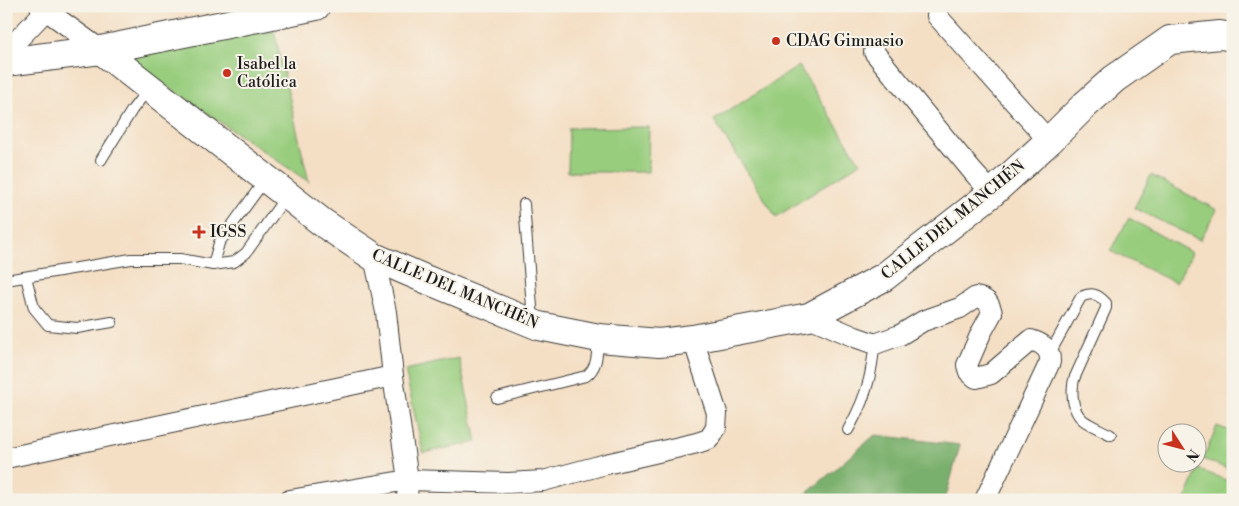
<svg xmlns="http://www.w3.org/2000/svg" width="1239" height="506" font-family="'Libre Bodoni',serif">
	<rect width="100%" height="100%" fill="#f7f3e8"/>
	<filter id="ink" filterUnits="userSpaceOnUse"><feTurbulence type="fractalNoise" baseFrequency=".02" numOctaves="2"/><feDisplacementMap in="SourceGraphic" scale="10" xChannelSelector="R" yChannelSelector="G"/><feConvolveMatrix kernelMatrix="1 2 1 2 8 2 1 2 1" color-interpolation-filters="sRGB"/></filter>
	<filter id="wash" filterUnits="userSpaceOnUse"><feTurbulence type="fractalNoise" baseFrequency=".0096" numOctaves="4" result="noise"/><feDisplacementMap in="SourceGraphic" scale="20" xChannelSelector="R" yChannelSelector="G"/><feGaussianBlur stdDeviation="1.12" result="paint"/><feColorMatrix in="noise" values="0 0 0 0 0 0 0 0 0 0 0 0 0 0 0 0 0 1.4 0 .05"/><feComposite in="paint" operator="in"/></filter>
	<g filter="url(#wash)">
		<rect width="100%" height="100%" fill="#f4dfc5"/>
		<g fill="#98cd7e" stroke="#5a744d">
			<polygon points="274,31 309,182 118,53"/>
			<polygon points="799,66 860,163 776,217 714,120"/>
			<polygon points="649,127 648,172 568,172 569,128"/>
			<polygon points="1151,175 1217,210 1200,240 1134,208"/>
			<polygon points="1129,218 1192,253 1176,283 1110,251"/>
			<polygon points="459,358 477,442 423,453 405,370"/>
			<polygon points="1217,426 1233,432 1233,471 1203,459"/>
			<polygon points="1198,469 1233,483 1233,500 1185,500"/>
		</g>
		<polygon fill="#7ab06d" stroke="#4b6644" points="875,435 960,445 945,500 799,500"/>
	</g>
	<g filter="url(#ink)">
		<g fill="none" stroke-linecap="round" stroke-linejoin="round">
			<g stroke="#3c3935" stroke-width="12">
				<g id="lane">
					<polyline points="101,160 132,110 149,88"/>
					<polyline points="524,204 533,320"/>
					<polyline points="213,265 219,243 265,180"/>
					<polyline points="26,277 34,308 48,325 77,328 112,322"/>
					<polyline points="6,280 131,259 180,259 213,265 234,262 246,253 287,195"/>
					<path d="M1050 353 1081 297C1092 292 1098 294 1106 303V308L1074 379C1071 393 1072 411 1083 420 1091 426 1102 430 1111 435"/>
					<path d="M497 398 586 376C598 367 597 354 598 339"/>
					<path d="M848 430C857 414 865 397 869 379 872 368 873 355 875 344"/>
				</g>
			</g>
			<g stroke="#3c3935" stroke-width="22">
				<g id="street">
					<polyline points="40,6 101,50"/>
					<polyline points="937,16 1049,141"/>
					<polyline points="6,52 50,6"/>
					<polyline points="874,52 973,172 992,193"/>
					<polyline points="374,257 386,312 393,376 408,480 407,500"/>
					<path d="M809 317 855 337 875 344 900 335 923 321 960 308 976 297C987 299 989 302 992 313L981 333 967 365 969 372 976 378 991 374 1031 340C1038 342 1046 346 1049 353 1050 354 1050 361 1050 362L985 500"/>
					<polyline points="6,458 393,376"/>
					<polyline points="290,500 408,480 508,483 543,481 606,464 697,443 709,439 716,428 717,413 693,339"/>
				</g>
			</g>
			<g stroke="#3c3935" stroke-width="30">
				<polyline id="secondary" points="101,50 323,223 374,257 425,279 539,326 599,338 659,343 693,339 809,317 884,277 992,193 1049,141 1085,105 1114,79 1170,40 1220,35 1233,37"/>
			</g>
			<g stroke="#3c3935" stroke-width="30">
				<polyline id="primary" points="6,62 101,50 316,6"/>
			</g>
			<use href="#lane" stroke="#fff" stroke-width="10"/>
			<use href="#street" stroke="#fff" stroke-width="20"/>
			<use href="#secondary" stroke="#fff" stroke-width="28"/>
			<use href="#primary" stroke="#fff" stroke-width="28"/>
		</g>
	</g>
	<g fill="#c8321e" stroke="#f7f3e8" stroke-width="2">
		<circle cx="776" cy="41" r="5"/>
		<circle cx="227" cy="73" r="5"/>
		<path d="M196.5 224.5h5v5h5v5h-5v5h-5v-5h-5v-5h5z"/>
	</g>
	<g text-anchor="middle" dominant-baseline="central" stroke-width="4" stroke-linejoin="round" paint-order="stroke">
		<g font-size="16" fill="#1c1c1c" stroke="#f7f3e8" text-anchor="start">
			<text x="786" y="41">CDAG Gimnasio</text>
			<text x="237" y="64">Isabel la<tspan x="237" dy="18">Católica</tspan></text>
			<text x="210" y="232">IGSS</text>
		</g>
		<g font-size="16" fill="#1c1c1c" stroke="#f7f3e8">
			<text transform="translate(953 220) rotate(-39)">CALLE DEL MANCHÉN</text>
			<text transform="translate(455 289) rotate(23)">CALLE DEL MANCHÉN</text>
		</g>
	</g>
	<rect width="1239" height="506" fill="none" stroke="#f7f3e8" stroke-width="25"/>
	<g transform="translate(1182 448) rotate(126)"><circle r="24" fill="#f7f3e8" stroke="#9f9d96"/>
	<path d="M0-4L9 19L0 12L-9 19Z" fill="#c8321e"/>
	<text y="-8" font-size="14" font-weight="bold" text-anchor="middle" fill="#1c1c1c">N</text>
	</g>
</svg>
